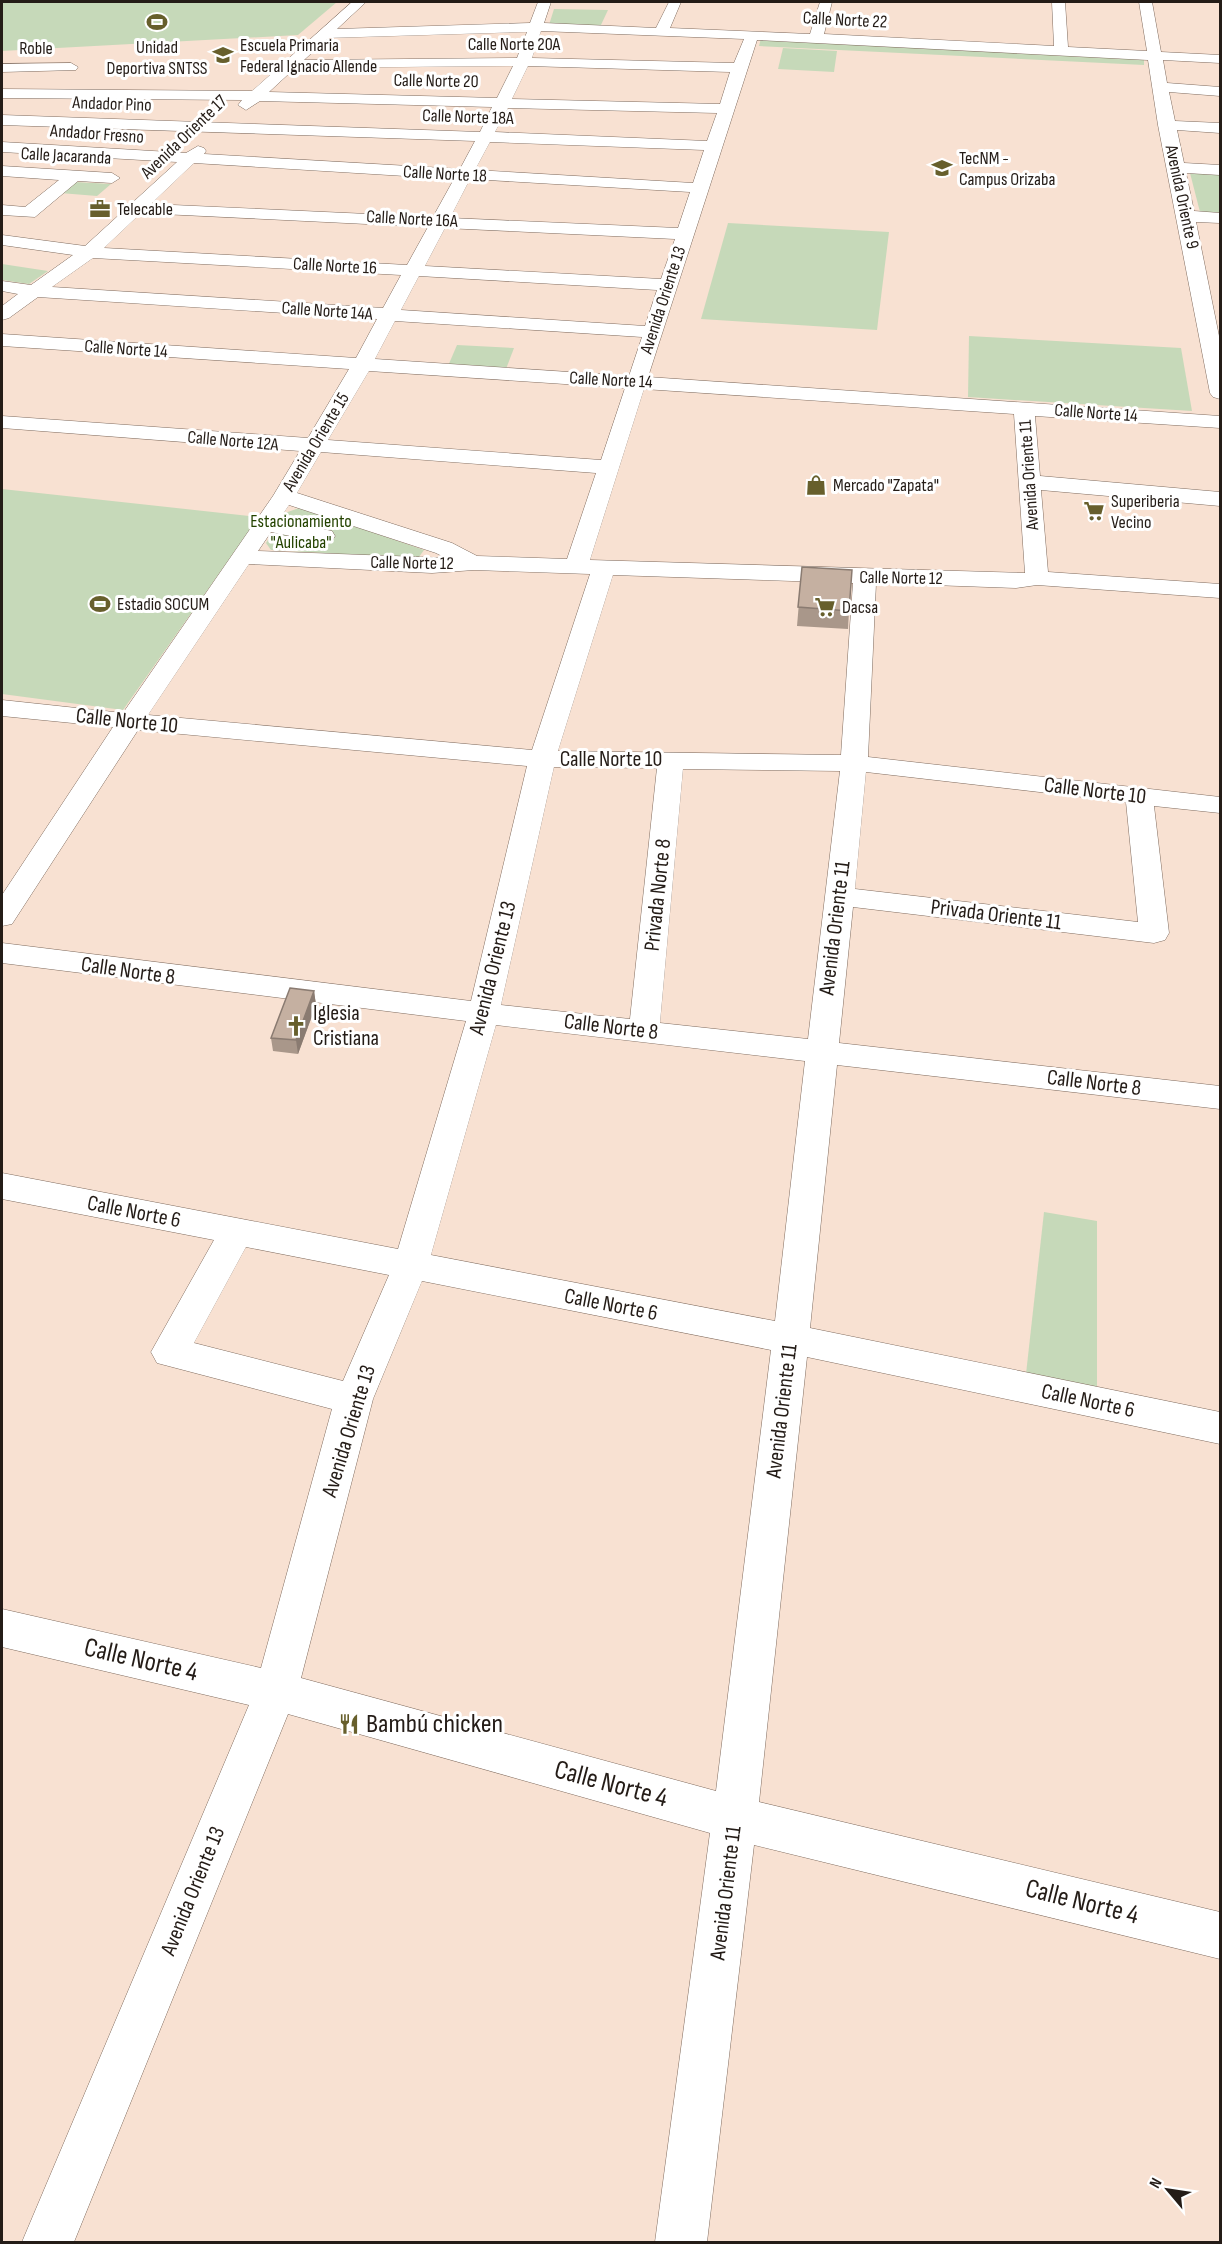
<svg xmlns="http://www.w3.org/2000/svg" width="1222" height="2244" font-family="'Sofia Sans Condensed',sans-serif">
	<rect width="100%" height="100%" fill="#f8e1d2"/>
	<g fill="#c6d9b9">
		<polygon points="2,2 337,2 298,35 2,51"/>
		<polygon points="554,9 608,10 600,27 549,25"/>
		<polygon points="761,38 1144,59 1144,65 759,46"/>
		<polygon points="783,48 837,51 834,72 778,69"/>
		<polygon points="1190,173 1220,175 1220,213 1200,212"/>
		<polygon points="75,182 111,184 97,196 60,193"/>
		<polygon points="728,223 889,232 877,330 701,319"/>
		<polygon points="2,264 48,271 29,284 2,280"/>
		<polygon points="969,336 1181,348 1192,411 968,397"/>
		<polygon points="457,345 514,348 506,369 448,366"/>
		<polygon points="2,489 259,517 123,710 2,694"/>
		<polygon points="299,508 306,509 424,550 419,557 412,558 271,550 266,543 285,513"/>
		<polygon points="1044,1212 1097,1221 1097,1388 1026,1374"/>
	</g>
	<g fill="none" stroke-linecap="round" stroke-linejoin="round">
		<g stroke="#806c5f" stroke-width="1">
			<g id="minor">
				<path d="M352 2H366L337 29 530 23 538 2H551L544 23 656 28 669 2H681L670 28 810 34 820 2H832L824 34 1054 46 1052 2H1065L1068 47 1147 51 1139 2H1152L1161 52 1220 55V63L1163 60 1167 83 1220 87V96L1169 92 1175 121 1220 123V133L1177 130 1184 163 1220 165V175L1186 173 1194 211 1220 213V223L1196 222 1220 341V399L1213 397 1210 393 1158 125 1148 60 757 40 648 377 1220 416V428L1035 416 1040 476 1220 492V506L1041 490 1048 572 1220 584V598L1037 585 1016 588 876 583 868 757 1220 797V813L1154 806 1169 933 1165 940 1154 943 853 907 839 1043 1220 1086V1109L837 1065 810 1328 1220 1412V1444L807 1357 759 1802 1220 1912V1959L754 1845 707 2242H655L710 1833 288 1714 74 2242H22L249 1705 2 1647V1609L261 1668 332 1409 157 1363 151 1352 214 1240 2 1199V1173L398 1249 466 1021 2 963V943L471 1001 527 766 138 730 12 924 2 926V895L113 727 2 716V700L123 713 273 496 300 451 2 428V416L308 438 349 369 2 346V334L356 358 377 319 38 297 9 318 2 320V306L18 294 2 291V281L31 285 73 255 2 245V235L85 246 177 162 2 152V142L186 153 198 146 204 148 206 151 204 154 460 169 475 141 2 125V115L480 132 492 107 260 101 246 110 238 105 242 100 2 98V89L252 91ZM541 31 744 39 734 63 532 58ZM527 32 517 58 304 60 328 38ZM513 66 497 98 269 92 295 68ZM528 66 730 72 720 104 512 99ZM508 108 717 113 707 141 495 132ZM490 142 704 150 693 183 475 170ZM194 163 454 179 433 217 151 204ZM470 179 690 192 678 228 450 218ZM141 213 428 227 407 265 104 248ZM445 228 675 239 661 279 425 266ZM93 258 401 275 383 308 52 287ZM419 276 657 290 645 326 401 310ZM395 321 642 337 629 376 375 359ZM369 371 625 388 601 460 328 440ZM644 389 1014 414 1025 573 590 560ZM321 452 596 473 567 559 477 556 452 543 297 493ZM289 505 436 553 446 558 258 551 271 532 324 543 332 541 335 536 332 531 279 520ZM249 564 432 573 474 570 590 574 532 750 148 715ZM613 575 853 583 841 755 558 751ZM554 767 657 768 630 1019 501 1005ZM683 769 840 771 808 1039 660 1023ZM866 772 1126 802 1138 922 855 889ZM496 1025 805 1061 775 1321 431 1255ZM246 1247 389 1275 343 1381 194 1343ZM422 1281 771 1350 716 1791 301 1678 373 1399Z"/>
				<polygon points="71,63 78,67 76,70 2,72 2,64"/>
				<polygon points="2,166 112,173 120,178 112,183 78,181 35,217 2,215 2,205 25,207 59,180 2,176"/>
			</g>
		</g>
		<use href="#minor" fill="#fff" fill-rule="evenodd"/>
	</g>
	<g fill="#a9978a">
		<polygon points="802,567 849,611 848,629 797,626"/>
		<polygon points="314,991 316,1005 298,1054 273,1051 271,1038"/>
	</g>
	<polygon fill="#8a7b71" points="314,991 316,1005 298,1054 296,1040"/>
	<g fill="#c5b0a1" stroke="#8a7b71" stroke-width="1.5">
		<polygon points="802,567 852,570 849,611 798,607"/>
		<polygon points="290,988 314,991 296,1040 271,1038"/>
	</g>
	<defs>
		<g id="stadium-bare" transform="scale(1.62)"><path d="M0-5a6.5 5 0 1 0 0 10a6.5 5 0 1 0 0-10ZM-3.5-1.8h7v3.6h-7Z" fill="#675f2c" stroke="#fff" stroke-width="2.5" paint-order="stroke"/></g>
		<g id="school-bare" transform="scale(1.62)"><path d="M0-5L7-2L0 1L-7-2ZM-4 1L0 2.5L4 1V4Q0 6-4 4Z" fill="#675f2c" stroke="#fff" stroke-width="2.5" paint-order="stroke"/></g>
		<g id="university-bare" transform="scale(1.62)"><path d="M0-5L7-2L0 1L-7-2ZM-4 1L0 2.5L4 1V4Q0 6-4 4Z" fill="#675f2c" stroke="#fff" stroke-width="2.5" paint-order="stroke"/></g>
		<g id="office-bare" transform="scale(1.62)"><path d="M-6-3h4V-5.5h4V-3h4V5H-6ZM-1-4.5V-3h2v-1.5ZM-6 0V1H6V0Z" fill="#675f2c" stroke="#fff" stroke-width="2.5" paint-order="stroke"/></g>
		<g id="shop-bare" transform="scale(1.62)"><path d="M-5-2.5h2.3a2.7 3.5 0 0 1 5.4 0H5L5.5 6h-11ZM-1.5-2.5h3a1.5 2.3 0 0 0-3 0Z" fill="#675f2c" stroke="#fff" stroke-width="2.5" paint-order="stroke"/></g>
		<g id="supermarket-bare" transform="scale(1.62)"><path d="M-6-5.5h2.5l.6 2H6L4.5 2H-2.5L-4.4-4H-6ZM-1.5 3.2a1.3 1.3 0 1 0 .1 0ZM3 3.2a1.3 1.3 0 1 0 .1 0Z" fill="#675f2c" stroke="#fff" stroke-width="2.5" paint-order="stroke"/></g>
		<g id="church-bare" transform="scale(1.62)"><path d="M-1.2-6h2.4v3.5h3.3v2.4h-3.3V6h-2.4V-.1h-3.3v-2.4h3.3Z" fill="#675f2c" stroke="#fff" stroke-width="2.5" paint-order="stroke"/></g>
		<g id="restaurant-bare" transform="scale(1.62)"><path d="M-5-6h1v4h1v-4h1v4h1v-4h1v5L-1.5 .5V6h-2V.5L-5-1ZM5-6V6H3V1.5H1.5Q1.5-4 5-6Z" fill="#675f2c" stroke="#fff" stroke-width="2.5" paint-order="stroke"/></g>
	</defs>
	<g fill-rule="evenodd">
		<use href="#stadium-bare" x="157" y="22"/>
		<use href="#school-bare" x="223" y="55"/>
		<use href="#university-bare" x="942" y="168"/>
		<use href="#office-bare" x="100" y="209"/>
		<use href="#shop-bare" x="816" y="485"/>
		<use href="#supermarket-bare" x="1094" y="511"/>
		<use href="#stadium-bare" x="100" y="604"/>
		<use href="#supermarket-bare" x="825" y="607"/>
		<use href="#church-bare" x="296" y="1026"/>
		<use href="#restaurant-bare" x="349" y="1724"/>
	</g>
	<g text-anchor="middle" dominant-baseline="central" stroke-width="6" stroke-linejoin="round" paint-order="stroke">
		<g font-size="18" fill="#241c17" stroke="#fff">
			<text transform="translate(845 20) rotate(3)">Calle Norte 22</text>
			<text x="514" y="44">Calle Norte 20A</text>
			<text x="36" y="48">Roble</text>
			<text transform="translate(436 81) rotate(1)">Calle Norte 20</text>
			<text transform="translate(112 104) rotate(2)">Andador Pino</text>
			<text transform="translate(468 117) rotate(2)">Calle Norte 18A</text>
			<text transform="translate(97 134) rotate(4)">Andador Fresno</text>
			<text transform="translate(184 137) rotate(-44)">Avenida Oriente 17</text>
			<text transform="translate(66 156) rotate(3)">Calle Jacaranda</text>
			<text transform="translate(445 174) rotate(3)">Calle Norte 18</text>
			<text transform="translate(1182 197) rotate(78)">Avenida Oriente 9</text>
			<text transform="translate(412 219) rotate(3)">Calle Norte 16A</text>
			<text transform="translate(335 266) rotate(3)">Calle Norte 16</text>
			<text transform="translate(663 300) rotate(-72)">Avenida Oriente 13</text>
			<text transform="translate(327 311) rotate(4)">Calle Norte 14A</text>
			<text transform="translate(126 349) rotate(4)">Calle Norte 14</text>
			<text transform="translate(611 380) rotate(3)">Calle Norte 14</text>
			<text transform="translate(1096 413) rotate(4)">Calle Norte 14</text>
			<text transform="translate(233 441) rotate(5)">Calle Norte 12A</text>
			<text transform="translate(316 442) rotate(-59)">Avenida Oriente 15</text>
			<text transform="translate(1029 475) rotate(-94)">Avenida Oriente 11</text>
			<text transform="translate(412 563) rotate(1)">Calle Norte 12</text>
			<text transform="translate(901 578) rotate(1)">Calle Norte 12</text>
		</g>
		<g font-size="18" fill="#241c17" stroke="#fff" text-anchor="start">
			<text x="240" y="45">Escuela Primaria<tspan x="240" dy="21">Federal Ignacio Allende</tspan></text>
			<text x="157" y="47" text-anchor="middle">Unidad<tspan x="157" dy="21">Deportiva SNTSS</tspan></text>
			<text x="959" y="158">TecNM -<tspan x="959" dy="21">Campus Orizaba</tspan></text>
			<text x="117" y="209">Telecable</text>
			<text x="833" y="485">Mercado "Zapata"</text>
			<text x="1111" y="501">Superiberia<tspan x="1111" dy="21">Vecino</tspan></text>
			<text x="117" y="604">Estadio SOCUM</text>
			<text x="842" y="607">Dacsa</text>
		</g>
		<g font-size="18" fill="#244300" stroke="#fff">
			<text x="301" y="521">Estacionamiento<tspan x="301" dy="21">"Aulicaba"</tspan></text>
		</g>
		<g font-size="22" fill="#241c17" stroke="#fff">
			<text transform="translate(127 721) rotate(6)">Calle Norte 10</text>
			<text x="611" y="759">Calle Norte 10</text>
			<text transform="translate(1095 791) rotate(7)">Calle Norte 10</text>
			<text transform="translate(658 895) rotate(-84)">Privada Norte 8</text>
			<text transform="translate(996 915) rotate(7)">Privada Oriente 11</text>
			<text transform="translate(835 928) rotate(-83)">Avenida Oriente 11</text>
			<text transform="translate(493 968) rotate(-76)">Avenida Oriente 13</text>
			<text transform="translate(128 971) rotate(8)">Calle Norte 8</text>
			<text transform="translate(611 1027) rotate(7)">Calle Norte 8</text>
			<text transform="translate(1094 1083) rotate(7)">Calle Norte 8</text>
			<text transform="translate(134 1212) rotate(11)">Calle Norte 6</text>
			<text transform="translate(611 1305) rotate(11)">Calle Norte 6</text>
			<text transform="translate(1088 1401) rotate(12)">Calle Norte 6</text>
			<text transform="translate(782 1411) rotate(-83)">Avenida Oriente 11</text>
			<text transform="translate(349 1431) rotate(-73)">Avenida Oriente 13</text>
			<text transform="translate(193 1891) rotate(-68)">Avenida Oriente 13</text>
			<text transform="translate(726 1893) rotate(-83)">Avenida Oriente 11</text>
		</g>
		<g font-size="22" fill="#241c17" stroke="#fff" text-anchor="start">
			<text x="313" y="1013">Iglesia<tspan x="313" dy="25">Cristiana</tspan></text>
		</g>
		<g font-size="27" fill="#241c17" stroke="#fff">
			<text transform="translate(141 1660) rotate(13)">Calle Norte 4</text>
			<text transform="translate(611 1784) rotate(15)">Calle Norte 4</text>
			<text transform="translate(1082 1902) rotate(14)">Calle Norte 4</text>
		</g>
		<g font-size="27" fill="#241c17" stroke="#fff" text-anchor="start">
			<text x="366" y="1724">Bambú chicken</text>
		</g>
	</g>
	<rect width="1222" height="2244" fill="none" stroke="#241c17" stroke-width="6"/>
	<g transform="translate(1168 2190) rotate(299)" stroke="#ffffff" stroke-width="4.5" paint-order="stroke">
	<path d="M0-4.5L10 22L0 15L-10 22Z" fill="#241c17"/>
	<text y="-9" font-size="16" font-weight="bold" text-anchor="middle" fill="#241c17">N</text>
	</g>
</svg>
